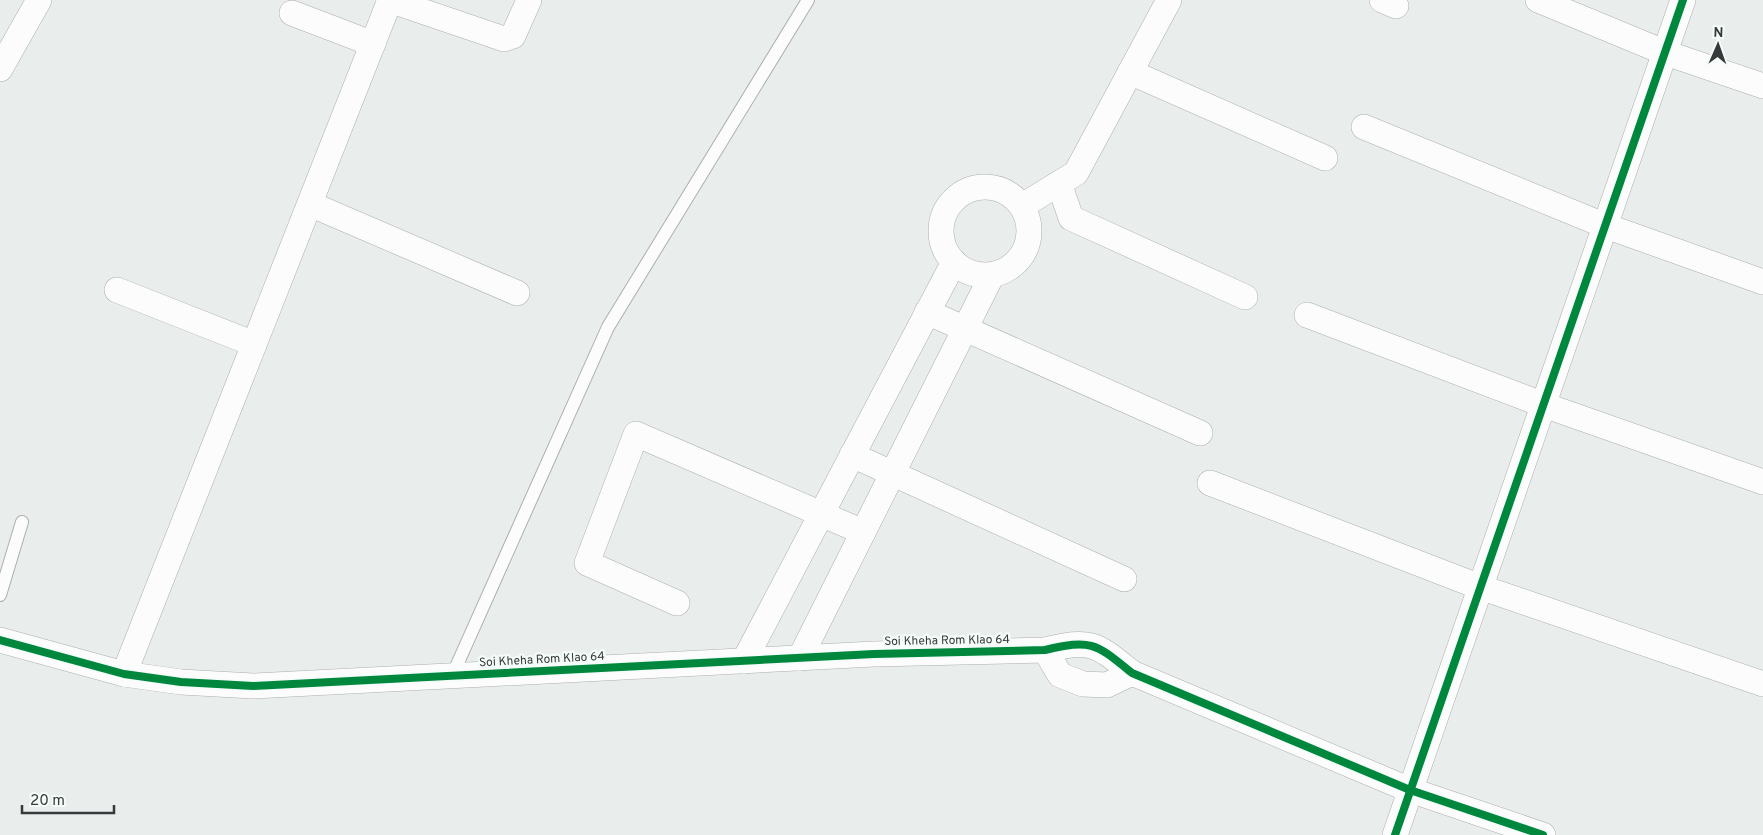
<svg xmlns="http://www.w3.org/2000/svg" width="1763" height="835" font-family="Overpass,sans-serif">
	<rect width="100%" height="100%" fill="#e9edec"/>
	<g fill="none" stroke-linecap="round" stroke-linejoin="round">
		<g stroke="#abafae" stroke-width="14">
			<g id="lane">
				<polyline points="0,595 22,522"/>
				<polyline points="452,676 608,327 808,0"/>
			</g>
		</g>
		<g stroke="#abafae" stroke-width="26">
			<g id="street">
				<polyline points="389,0 504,39 513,36 529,0"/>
				<polyline points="1382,0 1396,6"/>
				<polyline points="1538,0 1666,53 1763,86"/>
				<polyline points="292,13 373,44"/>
				<polyline points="0,69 39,0"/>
				<polyline points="1130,72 1325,158"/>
				<polyline points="1364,127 1606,226 1763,282"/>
				<polyline points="1059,183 1071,218 1245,297"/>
				<circle cx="985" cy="231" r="44"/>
				<polyline points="310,204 517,293"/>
				<polyline points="1022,206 1076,173 1169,0"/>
				<polyline points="117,290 254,344"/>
				<polyline points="927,312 1200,433"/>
				<polyline points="1307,315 1544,405 1763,482"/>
				<polyline points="852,455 1124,579"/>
				<polyline points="1210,483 1480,587 1763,684"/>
				<polyline points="677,603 587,563 636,434 863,532"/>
				<path d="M0 640 124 674 181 682 253 686 874 654 1045 650C1092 639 1095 643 1132 673L1410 790 1543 835"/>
				<polyline points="1045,650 1060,675 1083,684 1107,685 1132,673"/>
				<polyline points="800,658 992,275"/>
				<polyline points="744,661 954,262"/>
				<polyline points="124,674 390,0"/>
				<polyline points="1395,835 1683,0"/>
			</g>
		</g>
		<use href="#lane" stroke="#fcfcfc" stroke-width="12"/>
		<use href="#street" stroke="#fcfcfc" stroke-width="25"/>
		<g stroke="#f4fcfa" stroke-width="11">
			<g id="cycleway">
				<path d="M0 640 124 674 181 682 253 686 874 654 1045 650C1092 639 1095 643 1132 673L1410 790 1543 835"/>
				<polyline points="1395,835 1683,0"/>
			</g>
		</g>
		<use href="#cycleway" stroke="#00873e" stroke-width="8"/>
	</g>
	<g text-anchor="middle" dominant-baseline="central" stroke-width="4.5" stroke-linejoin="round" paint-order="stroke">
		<g font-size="12" fill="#373a3a" stroke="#f4fcfa">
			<text transform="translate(947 641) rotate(-1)">Soi Kheha Rom Klao 64</text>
			<text transform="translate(542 660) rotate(-3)">Soi Kheha Rom Klao 64</text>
		</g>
	</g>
	<g transform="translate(1718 45) rotate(2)" stroke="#f4fcfa" stroke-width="4" paint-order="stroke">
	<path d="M0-4L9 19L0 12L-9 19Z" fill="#373a3a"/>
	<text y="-8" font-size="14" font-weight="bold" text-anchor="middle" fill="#373a3a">N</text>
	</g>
	<path d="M22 805v8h92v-8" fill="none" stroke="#373a3a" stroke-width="2.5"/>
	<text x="30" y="805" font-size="15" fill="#373a3a" stroke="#f4fcfa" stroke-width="4" paint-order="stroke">20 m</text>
</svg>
